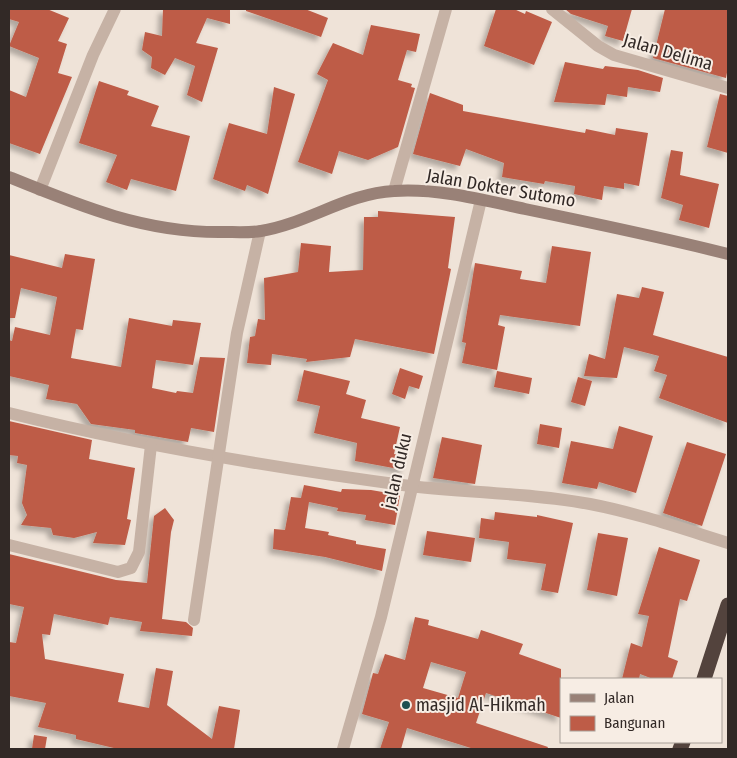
<svg xmlns="http://www.w3.org/2000/svg" width="737" height="758" font-family="'Fira Sans Condensed',sans-serif">
	<defs>
		<filter id="shadow"><feDropShadow dx="-4.5" dy="4.5" stdDeviation="2.5" flood-color="#0004"/></filter>
	</defs>
	<rect width="100%" height="100%" fill="#efe3d8"/>
	<g fill="#be5c47" fill-rule="evenodd" filter="url(#shadow)">
		<polygon points="9,9 47,9 69,18 58,41 67,44 58,73 72,77 40,154 9,143 9,90 26,97 39,58 9,46 19,22 9,19"/>
		<polygon points="163,9 230,9 230,24 207,18 196,43 218,48 202,102 187,95 195,66 175,58 165,75 151,68 152,57 142,50 145,32 162,36"/>
		<polygon points="246,9 305,9 328,18 321,37 246,11"/>
		<polygon points="496,9 514,9 525,14 526,11 552,22 534,65 484,46"/>
		<polygon points="565,9 632,9 623,41 605,36 608,26 571,14"/>
		<polygon points="665,9 728,9 728,67 726,78 653,58"/>
		<polygon points="371,25 420,34 416,52 407,50 398,80 412,84 411,87 415,88 398,147 368,160 339,151 332,174 298,162 328,80 317,74 333,43 363,55"/>
		<polygon points="565,62 603,69 605,66 638,70 663,78 660,92 628,87 627,97 607,94 605,105 554,102"/>
		<polygon points="99,81 129,91 127,95 159,106 151,126 190,136 176,191 131,179 127,190 106,182 117,155 79,143"/>
		<polygon points="274,87 295,94 268,194 247,185 245,191 213,179 229,123 267,134"/>
		<polygon points="430,93 463,105 463,111 585,133 586,129 615,135 616,128 648,133 639,186 624,183 624,189 604,186 602,200 574,194 575,186 545,181 544,184 502,177 504,163 466,149 460,166 413,154"/>
		<polygon points="720,94 728,96 728,153 707,147"/>
		<polygon points="671,150 683,152 680,175 719,184 709,228 679,220 683,205 661,198"/>
		<polygon points="378,211 455,217 448,268 451,269 434,354 355,339 350,357 306,362 307,359 272,354 271,365 247,363 250,337 255,336 258,319 265,320 264,278 298,272 301,243 331,246 329,272 363,270 364,217 378,217"/>
		<polygon points="552,246 591,252 580,326 500,315 498,325 505,327 497,370 462,363 466,343 462,342 475,263 522,271 520,279 546,283"/>
		<polygon points="65,254 95,259 83,330 76,329 71,358 121,367 129,318 172,326 173,320 201,323 193,365 156,360 152,388 176,393 177,391 193,393 200,357 225,358 214,432 191,428 188,442 135,433 135,430 91,424 77,404 46,399 49,385 9,376 9,340 12,341 15,327 50,335 57,297 21,288 15,318 9,318 9,255 62,268"/>
		<polygon points="642,287 664,292 653,335 728,357 728,423 659,398 667,375 654,371 659,356 624,347 617,378 584,376 589,354 605,359 617,294 639,298"/>
		<polygon points="400,368 423,376 419,389 409,386 405,399 392,394"/>
		<polygon points="304,370 350,381 346,394 366,400 361,418 400,427 394,454 407,457 404,470 355,461 357,443 314,433 320,406 297,401"/>
		<polygon points="497,371 532,378 529,394 494,387"/>
		<polygon points="578,377 592,381 585,406 571,402"/>
		<polygon points="9,421 92,440 89,459 135,468 127,519 131,520 125,545 93,543 97,532 74,538 53,535 51,528 21,525 27,515 22,503 27,465 17,463 18,456 9,455"/>
		<polygon points="540,424 562,428 559,448 537,444"/>
		<polygon points="619,426 653,436 636,493 599,482 597,489 562,483 571,441 613,449"/>
		<polygon points="442,437 482,445 475,484 433,478"/>
		<polygon points="687,442 726,454 702,526 663,513"/>
		<polygon points="304,485 341,492 342,489 371,490 400,495 395,525 365,520 366,515 337,511 338,508 309,502 305,528 329,532 328,535 356,541 356,544 386,549 382,571 325,557 273,549 274,529 285,530 291,497 301,498"/>
		<polygon points="165,508 174,520 171,532 162,619 186,622 193,628 192,636 140,631 142,622 110,617 108,625 54,614 50,635 42,634 45,659 124,674 118,702 149,708 156,668 173,671 167,705 212,739 219,706 240,710 234,749 118,749 76,739 76,735 38,727 46,703 9,696 9,642 16,643 24,607 9,604 9,554 116,580 147,583 154,516"/>
		<polygon points="495,512 537,517 537,515 573,523 558,593 541,590 546,564 507,559 509,542 479,538 481,518 494,520"/>
		<polygon points="427,531 475,538 471,562 423,555"/>
		<polygon points="598,533 628,538 617,596 587,590"/>
		<polygon points="659,547 700,560 687,601 680,599 668,657 678,661 672,679 653,679 640,674 639,679 622,679 631,643 642,647 649,616 638,614"/>
		<path d="M415 617 429 620 428 625 478 639 481 630 523 644 519 654 561 669V718L486 693 476 723 548 747 547 749H474L407 728 401 749H380L389 722 362 714 373 673 378 674 385 654 405 660ZM431 662 466 672 458 698 423 688Z"/>
		<polygon points="34,735 47,737 45,749 32,749"/>
	</g>
	<g fill="none" stroke-linecap="round" stroke-linejoin="round">
		<g stroke="#c6b2a5" stroke-width="12">
			<polyline points="552,9 598,46 614,55 728,88"/>
			<polyline points="40,190 93,55 115,9"/>
			<polyline points="394,191 446,9"/>
			<path d="M9 413C141 446 275 468 410 486 470 493 531 493 590 504 637 513 683 529 728 543"/>
			<polyline points="9,545 118,572 131,568 139,552 151,445"/>
			<polyline points="194,620 237,333 260,231"/>
			<polyline points="343,749 381,617 481,200"/>
		</g>
		<path stroke="#998177" stroke-width="12" d="M9 177C80 206 145 233 223 232 235 232 249 233 261 231 306 224 348 193 394 191 438 188 483 200 525 209 593 223 661 237 728 254"/>
		<g stroke="#53433d" stroke-width="15">
			<polyline points="704,679 728,605"/>
			<polyline points="680,749 683,742"/>
		</g>
	</g>
	<circle fill="#1e5051" stroke="#f7ede4" stroke-width="2" cx="406" cy="705" r="5"/>
	<g text-anchor="middle" dominant-baseline="central" stroke-width="4" stroke-linejoin="round" paint-order="stroke">
		<g font-size="18" fill="#322926" stroke="#f7ede4">
			<text transform="translate(668 52) rotate(16)">Jalan Delima</text>
			<text transform="translate(501 188) rotate(10)">Jalan Dokter Sutomo</text>
			<text transform="translate(397 471) rotate(-77)">jalan duku</text>
		</g>
		<g font-size="18" fill="#322926" stroke="#f7ede4" text-anchor="start">
			<text x="416" y="705">masjid Al-Hikmah</text>
		</g>
	</g>
	<rect width="737" height="758" fill="none" stroke="#322926" stroke-width="20"/>
	<rect x="560" y="678" width="162" height="65" fill="#f7ede4" stroke="#a89f98"/>
	<rect x="570" y="694" width="25" height="8" fill="#998177" stroke="#a89f98"/>
	<text x="604" y="703" font-size="15" fill="#322926">Jalan</text>
	<rect x="570" y="716" width="25" height="15" fill="#be5c47" stroke="#a89f98"/>
	<text x="604" y="728" font-size="15" fill="#322926">Bangunan</text>
</svg>
